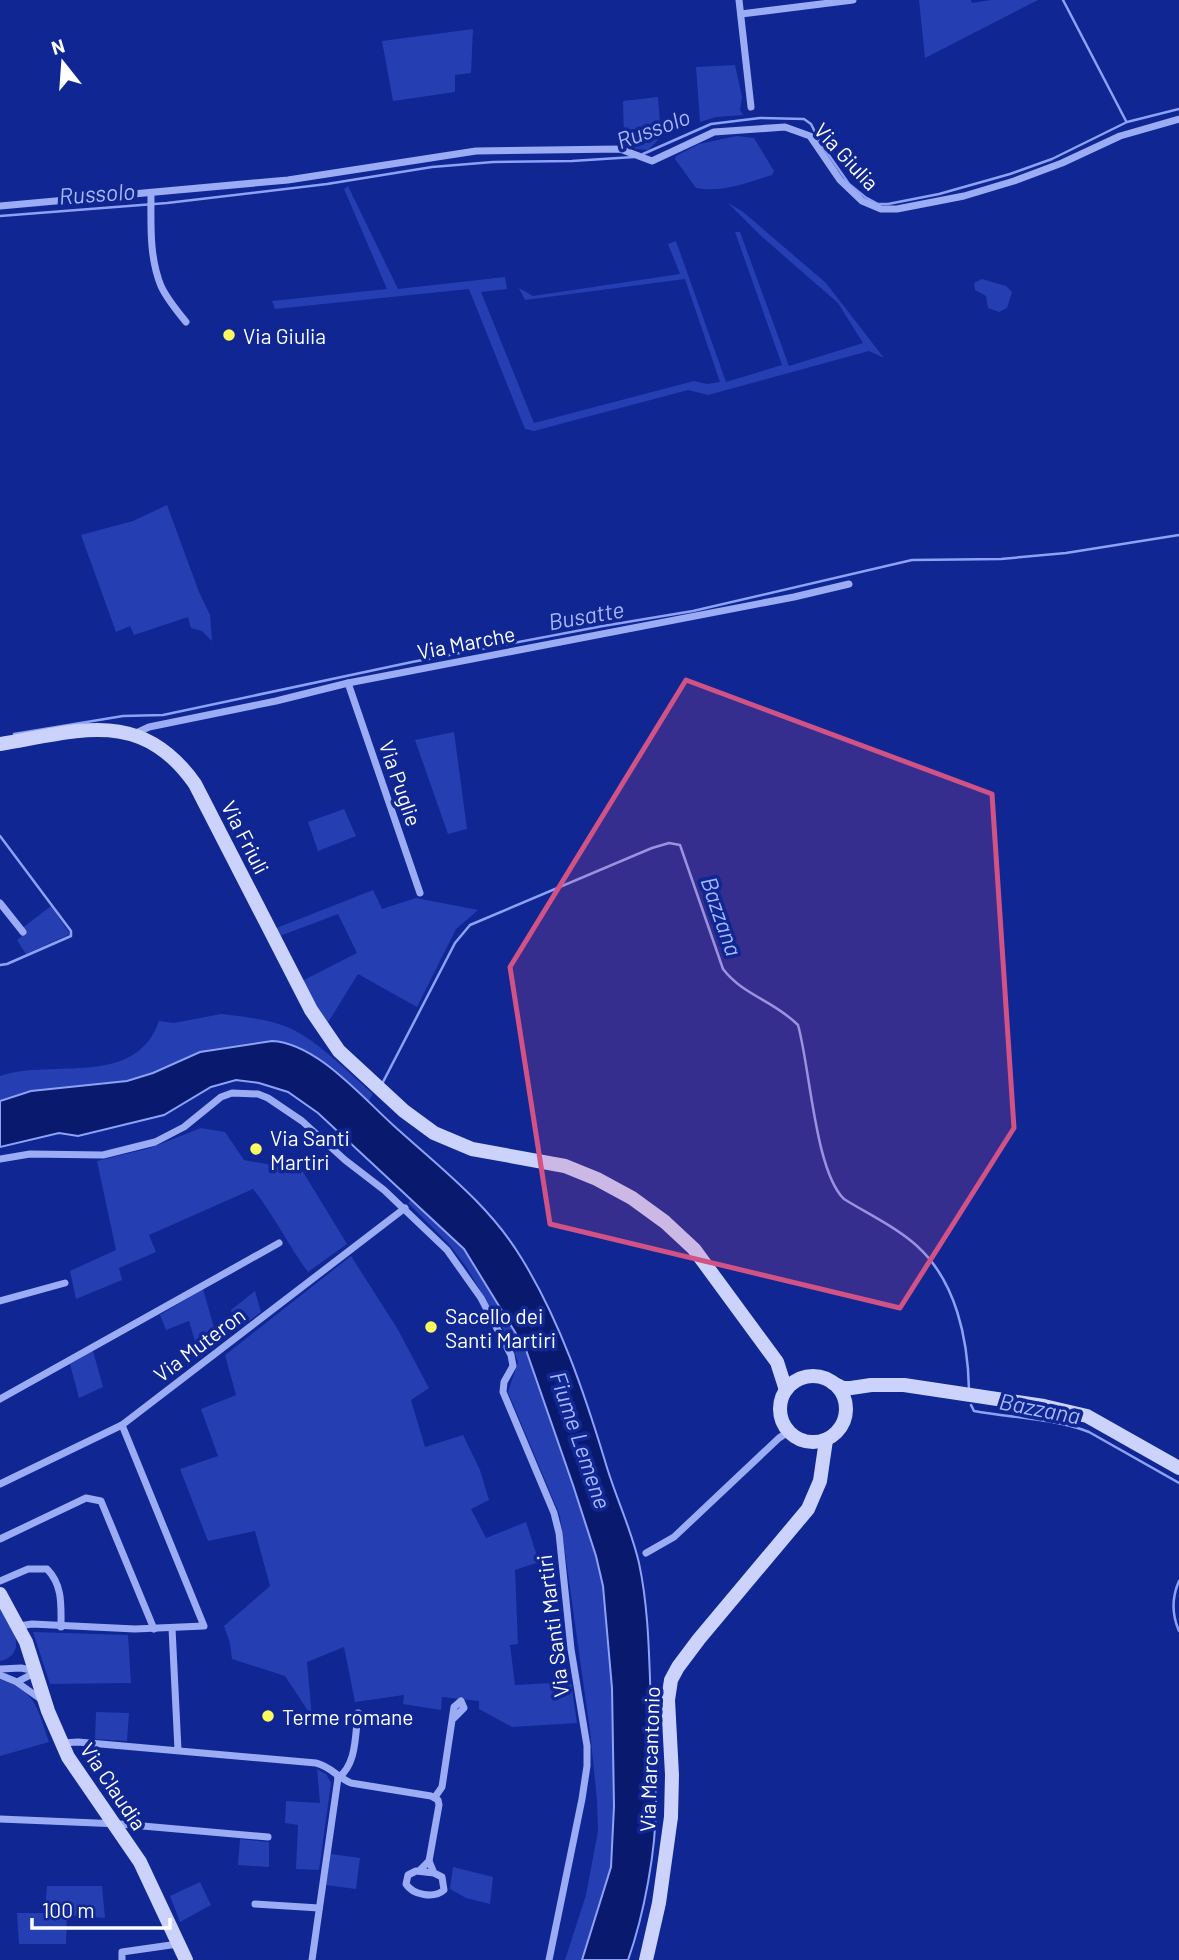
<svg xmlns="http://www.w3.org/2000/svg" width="1179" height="1960" font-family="Barlow,sans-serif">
	<rect width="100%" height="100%" fill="#0f2693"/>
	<g fill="#253fb3">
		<polygon points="919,0 971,0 972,3 991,0 1038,0 925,58"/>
		<polygon points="473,29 471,73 455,75 455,92 393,101 382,41"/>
		<polygon points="735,65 742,97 740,110 743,115 716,117 700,122 696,67"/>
		<polygon points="658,97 661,137 648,150 636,149 624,139 623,101"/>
		<path d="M737 136 754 138 774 171 772 175C746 183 723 193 696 188L675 159 676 156 699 144Z"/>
		<polygon points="348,186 398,289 505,277 507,289 481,292 534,423 694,381 707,384 720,382 685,279 525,300 519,288 533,296 680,274 668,244 676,241 726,382 782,365 735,232 740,232 789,366 863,343 838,303 761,236 728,203 742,211 826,283 884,358 869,351 708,395 688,390 534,431 525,429 469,289 275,309 272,301 387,289 344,189"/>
		<polygon points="982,279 1006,286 1012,292 1007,308 999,312 988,308 986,296 975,290 974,283"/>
		<polygon points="167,505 199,592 210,615 212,641 202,631 191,628 188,617 134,635 130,626 116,632 81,535 133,521"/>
		<polygon points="454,732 467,829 448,834 415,740"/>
		<polygon points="344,809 356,836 318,851 308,822"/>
		<polygon points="373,890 382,909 416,898 478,910 456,929 417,1007 358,974 327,1024 300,982 357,953 338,914 277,937 274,929"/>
		<polygon points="51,906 70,934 26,954 17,940 25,934 21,929"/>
		<path d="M221 1014C247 1017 278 1020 301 1034 327 1050 350 1074 373 1094L353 1127 251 1063 0 1127V1076C53 1058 135 1089 159 1021L174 1023Z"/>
		<path d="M201 1128 225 1132 244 1160 277 1166 297 1162 347 1244 308 1272C288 1245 274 1215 253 1189L149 1235 156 1252 119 1268 122 1280 76 1299 70 1271 116 1250 97 1161 150 1148Z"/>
		<polygon points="411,1200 464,1249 526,1350 573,1485 596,1556 603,1586 612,1688 614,1806 611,1867 582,1960 565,1960 586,1895 598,1831 597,1800 590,1731 560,1516 508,1392 518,1362 511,1342 467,1268 449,1244 408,1203"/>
		<polygon points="351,1256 397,1328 429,1388 411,1400 425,1447 463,1435 480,1470 489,1500 471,1509 486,1538 526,1522 539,1562 515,1570 518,1644 510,1645 515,1685 571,1682 577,1723 512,1727 479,1709 479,1701 442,1697 441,1710 403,1704 404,1695 355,1702 344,1647 307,1662 312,1717 285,1676 232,1659 230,1643 224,1626 270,1586 255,1531 208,1541 180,1469 218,1456 201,1409 236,1395 225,1355"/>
		<polygon points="203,1289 218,1342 200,1358 189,1321 166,1330 160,1315"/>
		<polygon points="255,1291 261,1312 237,1330 231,1310"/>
		<polygon points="93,1351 103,1387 79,1398 70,1364"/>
		<path d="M0 1606C11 1622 30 1654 0 1661Z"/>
		<polygon points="33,1632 128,1635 131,1683 50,1684"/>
		<path d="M0 1679C37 1692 37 1708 49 1742L0 1756Z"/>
		<polygon points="96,1712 129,1713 127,1741 95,1739"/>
		<polygon points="317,1769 326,1774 331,1783 319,1870 296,1869 298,1825 285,1823 286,1801 320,1803"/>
		<polygon points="240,1839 269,1842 269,1867 238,1865"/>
		<polygon points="331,1854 360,1858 356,1889 326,1885"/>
		<polygon points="453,1867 493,1877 490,1904 466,1898 450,1889"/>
		<polygon points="200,1882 211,1905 180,1922 170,1896"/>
		<polygon points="47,1886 102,1886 105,1918 67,1915 66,1944 19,1944 17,1913 45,1913"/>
	</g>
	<path fill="#091a6e" stroke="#8da2f7" stroke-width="2" d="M272 1041C316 1043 361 1096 393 1125 438 1166 490 1205 522 1259 560 1321 584 1392 605 1461 615 1496 631 1528 639 1563 649 1610 649 1658 651 1706 652 1738 656 1771 656 1803 656 1851 644 1915 628 1960H582L611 1867 614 1806 612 1688 603 1586 596 1556 573 1485 526 1350 464 1249 318 1113 288 1092 259 1083 236 1080 211 1087 164 1115 78 1136 59 1133 0 1147V1101L31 1091 127 1081 153 1073 200 1052Z"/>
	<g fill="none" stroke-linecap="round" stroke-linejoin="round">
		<g stroke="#8da2f7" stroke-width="2.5">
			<polyline points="1063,0 1126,121"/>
			<polyline points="643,154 711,124 760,118 804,119 811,124 821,144 849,184 865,197 878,204 888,204 939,194 1010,174 1052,159 1127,122 1179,109"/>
			<polyline points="0,216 167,203 327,184 432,167 493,162 572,161 634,157"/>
			<polyline points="14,734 123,716 163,715 412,662 603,626 693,611 912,560 1001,559 1066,553 1179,535"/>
			<polyline points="0,836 71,931 71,936 7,964 0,965"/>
			<path d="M383 1082 455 943 470 925 652 848 669 843 680 845 723 969C744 996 773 1000 798 1025 810 1067 815 1171 844 1199 868 1214 896 1227 917 1246 956 1281 968 1339 969 1390"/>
			<path d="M971 1405 974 1411C1013 1418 1052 1418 1089 1432L1179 1483"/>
			<path d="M1179 1581C1172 1597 1172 1615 1179 1631"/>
		</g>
		<g stroke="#9bacf4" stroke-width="7">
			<polyline points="739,0 751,107"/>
			<polyline points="741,14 853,0"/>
			<path d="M151 193C151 223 149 257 161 286 167 299 177 311 186 322"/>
			<polyline points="0,206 288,180 476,151 620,149 652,161 714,132 785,127 810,136 840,180 862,201 881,209 897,209 964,196 1014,181 1062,163 1120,136 1179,119"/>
			<polyline points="348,683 420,893"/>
			<polyline points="134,734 149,727 276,701 348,683 794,597 849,584"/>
			<polyline points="0,903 23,932"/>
			<polyline points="0,1159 30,1154 103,1155 155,1142 184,1127 221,1097 232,1093 258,1094 268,1098 302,1121 345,1160 384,1190 447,1250 481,1298 511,1355 513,1366 504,1382 503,1392 554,1513 559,1533 571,1649 587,1746 587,1766 582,1799 549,1960"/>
			<polyline points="0,1301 65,1283"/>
			<polyline points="0,1399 279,1243"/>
			<polyline points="0,1484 122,1425 405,1208"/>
			<polyline points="0,1539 86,1498 101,1501 154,1629"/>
			<polyline points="646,1553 674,1537 779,1438 788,1432"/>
			<path d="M0 1581 28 1569H47C63 1585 61 1606 61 1627"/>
			<polyline points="19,1626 32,1624 135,1629 204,1626 122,1425"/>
			<polyline points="172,1628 178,1750"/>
			<polyline points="0,1669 21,1668 36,1671"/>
			<polyline points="0,1675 17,1682 36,1672"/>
			<polyline points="18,1683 42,1700"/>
			<path d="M62 1743 78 1742 316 1763C330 1766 338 1778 351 1783L431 1796 438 1800 439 1805 429 1861"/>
			<path d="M338 1778C357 1764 355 1735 358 1713"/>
			<polyline points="435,1797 442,1787 454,1707 461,1701 464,1708 454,1718"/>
			<polyline points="0,1819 120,1824 268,1837"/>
			<path d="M419 1871 429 1861 434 1873 442 1877 444 1890C434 1899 413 1895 406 1884L408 1875 416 1871 434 1873"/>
			<polyline points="255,1904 319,1908"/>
			<polyline points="122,1960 122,1952 178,1944"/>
			<polyline points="312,1960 338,1778"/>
		</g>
		<g stroke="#cbd3fd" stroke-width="14">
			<path d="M0 744C79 731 141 707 195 784L311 1010 339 1051 404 1111 434 1133 472 1149 565 1166 597 1179 632 1198 665 1222 694 1249 777 1362 786 1390"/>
			<circle cx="813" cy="1409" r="33"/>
			<polyline points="833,1383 843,1388 851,1388 871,1385 904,1385 1044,1406 1087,1416 1179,1468"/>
			<polyline points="0,1594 26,1642 48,1711 68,1757 140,1862 186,1960"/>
			<polyline points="646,1960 659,1903 671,1817 672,1775 668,1700 671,1680 678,1667 699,1639 808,1509 820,1481 826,1440"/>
		</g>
	</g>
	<path fill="#d15284" fill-opacity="0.2" stroke="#d15284" stroke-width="5" stroke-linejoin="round" d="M686 680 992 794 1014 1128 900 1308 550 1224 510 967Z"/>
	<g fill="#fffb5e" stroke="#0f2693" stroke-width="2.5">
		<circle cx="229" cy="335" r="7"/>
		<circle cx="256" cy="1149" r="7"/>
		<circle cx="431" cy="1327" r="7"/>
		<circle cx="268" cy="1716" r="7"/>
	</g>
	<g text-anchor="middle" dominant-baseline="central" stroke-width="7" stroke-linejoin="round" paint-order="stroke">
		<g font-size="21" fill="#fff" stroke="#0f2693">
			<text transform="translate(847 156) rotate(47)">Via Giulia</text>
			<text transform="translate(466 642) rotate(-11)">Via Marche</text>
			<text transform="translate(401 783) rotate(71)">Via Puglie</text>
			<text transform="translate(246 837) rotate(63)">Via Friuli</text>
			<text transform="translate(199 1344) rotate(-37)">Via Muteron</text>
			<text transform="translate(552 1626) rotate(-97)">Via Santi Martiri</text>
			<text transform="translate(649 1759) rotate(-88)">Via Marcantonio</text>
			<text transform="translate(114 1786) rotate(56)">Via Claudia</text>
		</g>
		<g font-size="21" fill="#fff" stroke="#0f2693" text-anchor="start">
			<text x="243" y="335">Via Giulia</text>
			<text x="270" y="1137">Via Santi<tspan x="270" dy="24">Martiri</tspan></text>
			<text x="445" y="1315">Sacello dei<tspan x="445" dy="24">Santi Martiri</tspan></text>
			<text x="282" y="1716">Terme romane</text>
		</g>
		<g font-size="23" font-style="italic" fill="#a7b8fb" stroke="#0f2693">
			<text transform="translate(653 128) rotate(-20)">Russolo</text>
			<text transform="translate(97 193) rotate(-4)">Russolo</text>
			<text transform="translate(586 615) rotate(-10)">Busatte</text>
			<text transform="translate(722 916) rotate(71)">Bazzana</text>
			<text transform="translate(1040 1408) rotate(11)">Bazzana</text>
			<text transform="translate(581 1440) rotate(71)">Fiume Lemene</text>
		</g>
	</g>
	<g transform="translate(63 63) rotate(343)" stroke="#0f2693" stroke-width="5" paint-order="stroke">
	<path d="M0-5L12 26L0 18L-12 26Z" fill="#ffffff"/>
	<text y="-10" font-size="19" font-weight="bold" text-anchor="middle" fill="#ffffff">N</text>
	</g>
	<path d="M32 1918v10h138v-10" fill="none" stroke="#ffffff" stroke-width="3.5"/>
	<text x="42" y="1918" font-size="21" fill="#ffffff" stroke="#0f2693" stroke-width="5" paint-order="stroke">100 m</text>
</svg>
